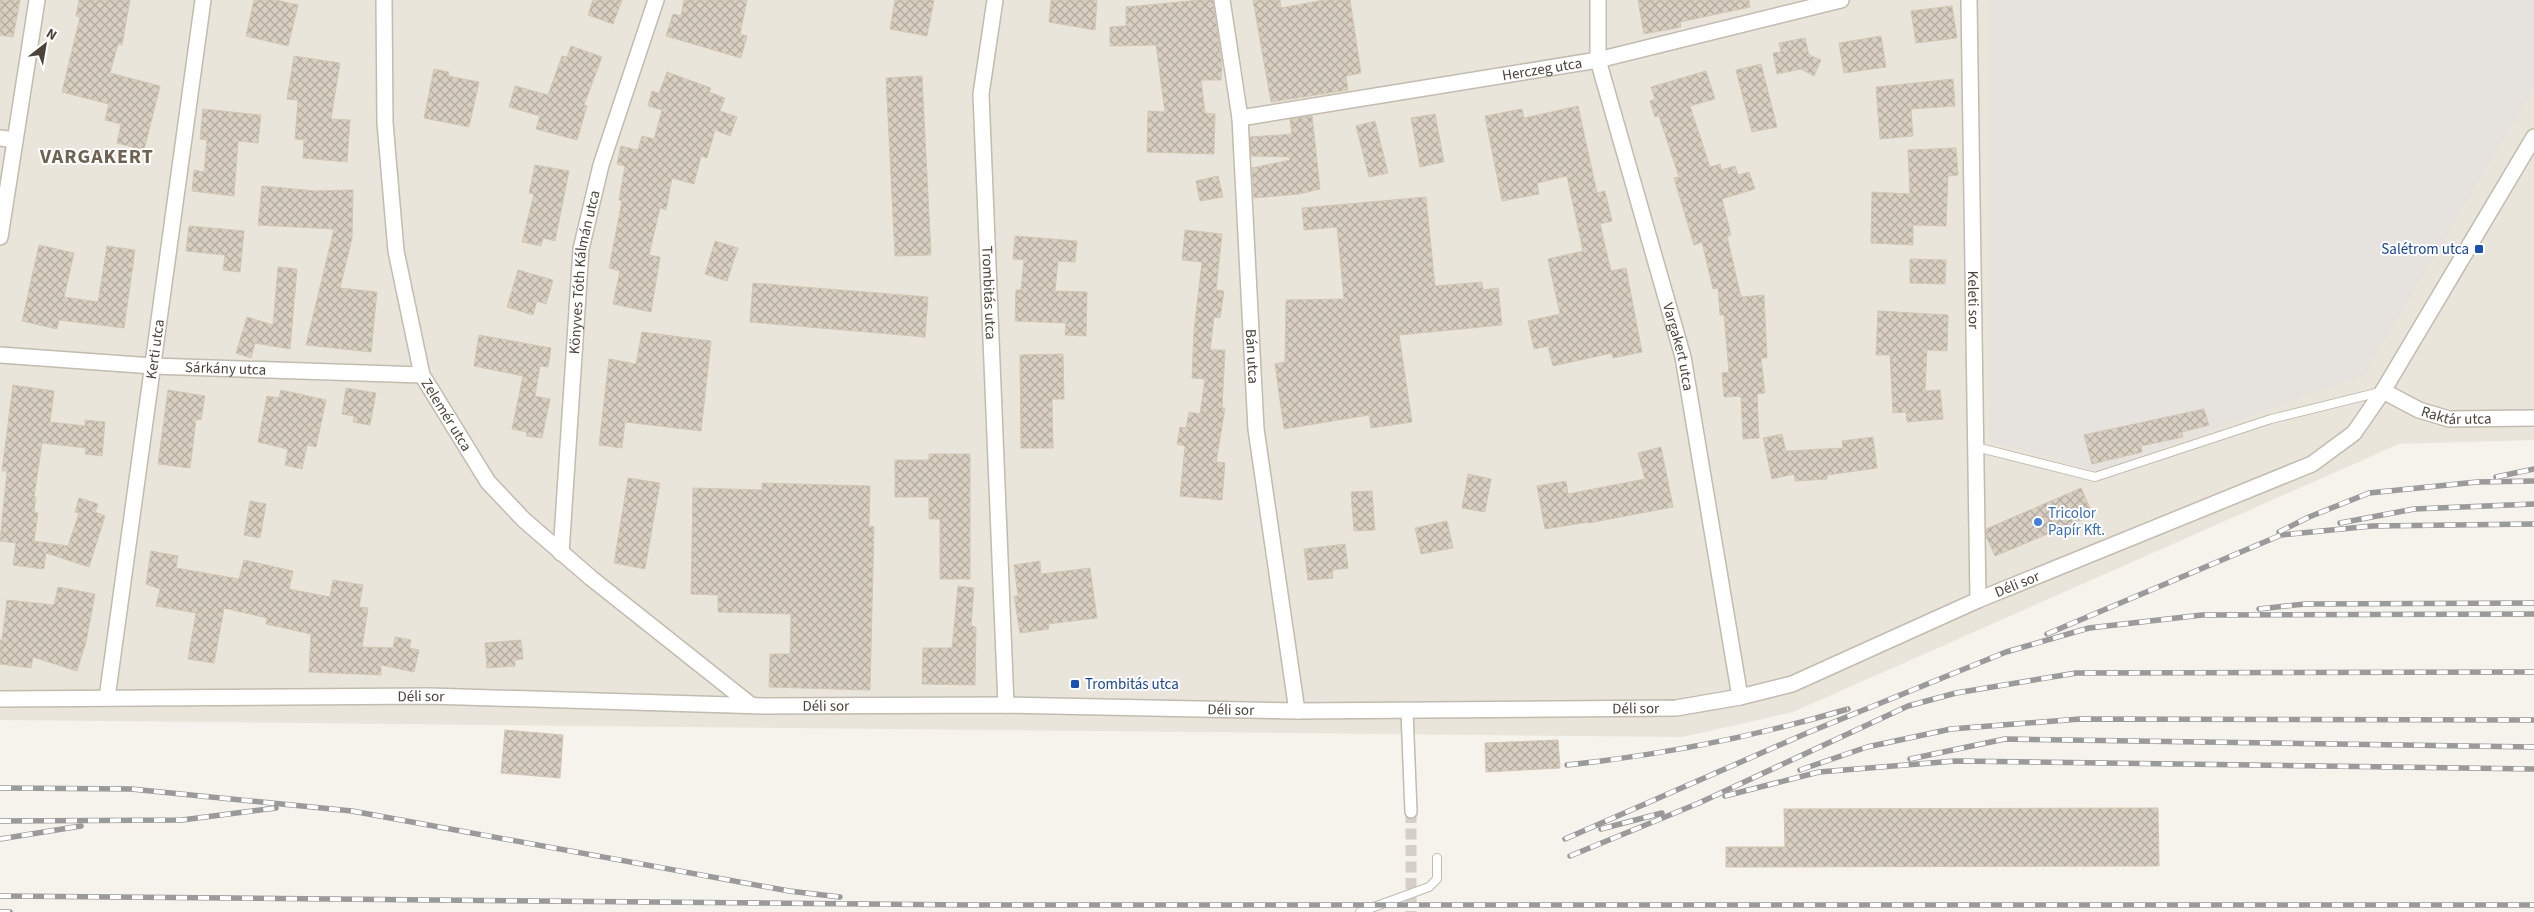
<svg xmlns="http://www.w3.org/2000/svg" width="2534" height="912" font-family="'Source Sans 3',sans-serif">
	<defs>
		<pattern id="building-cross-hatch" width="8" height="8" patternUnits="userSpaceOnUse" patternTransform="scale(1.25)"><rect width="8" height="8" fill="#d8cfc1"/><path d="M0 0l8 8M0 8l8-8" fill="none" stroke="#b1aa9e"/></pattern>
	</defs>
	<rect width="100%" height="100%" fill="#f6f3ec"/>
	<polygon fill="#eae5da" points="0,0 2534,0 2534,440 2399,444 1793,712 1683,737 0,720"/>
	<polygon fill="#e6e2dd" points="1989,0 2534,0 2534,88 2364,375 2097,471 1989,441"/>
	<g fill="url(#building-cross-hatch)" stroke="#d3c7b4">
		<polygon points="0,0 20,0 13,37 0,35"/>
		<polygon points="79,0 130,0 122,45 118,44 110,73 160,86 144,150 117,143 121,124 105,120 109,104 62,92 80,17 76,16"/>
		<polygon points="254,0 276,0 298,5 288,46 246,36"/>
		<polygon points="593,0 622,0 613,24 588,15"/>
		<polygon points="684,0 747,0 740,34 747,36 741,58 666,36 673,14 681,16"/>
		<polygon points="895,0 934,0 927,36 890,29"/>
		<polygon points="1051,0 1097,0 1095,30 1049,22"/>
		<polygon points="1200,0 1213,0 1222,65 1221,80 1201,80 1205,113 1215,114 1214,154 1147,152 1148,111 1165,112 1156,45 1110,46 1110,27 1126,26 1126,7"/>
		<polygon points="1253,0 1280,0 1281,8 1324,0 1350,0 1361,73 1346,76 1348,90 1271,102"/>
		<polygon points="1638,0 1749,0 1750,7 1680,22 1681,27 1644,34"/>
		<polygon points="1952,6 1957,38 1916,43 1911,11"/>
		<polygon points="1881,36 1886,67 1844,73 1839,43"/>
		<polygon points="1805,38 1809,55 1821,60 1814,76 1801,69 1777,74 1773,53 1781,52 1779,43"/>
		<polygon points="571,46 602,57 584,105 587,106 577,140 536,129 540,116 509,107 515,86 548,95 562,56 567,57"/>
		<polygon points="294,56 340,63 331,119 350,120 347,162 303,158 304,140 295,139 298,100 287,99"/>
		<polygon points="1761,64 1777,127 1752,132 1736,70"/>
		<polygon points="434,69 449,72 448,76 479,82 469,127 424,118"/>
		<polygon points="1706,71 1715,99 1690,106 1710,167 1720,164 1721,170 1735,166 1738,175 1749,172 1755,189 1722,199 1731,235 1727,236 1740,293 1742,297 1764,295 1767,358 1761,358 1765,393 1757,394 1759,438 1743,439 1741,396 1724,397 1722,373 1729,372 1724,315 1720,315 1718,288 1713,289 1702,242 1694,245 1674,178 1679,177 1659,116 1655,117 1650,101 1655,99 1651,87"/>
		<polygon points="667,72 711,88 709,92 725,98 720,111 737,117 730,136 715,130 707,158 701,156 694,184 672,178 666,210 660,208 649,255 660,257 651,312 613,304 620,271 609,268 622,201 619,200 625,166 617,164 621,146 638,150 642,136 654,139 662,110 648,106 652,91 659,93"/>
		<polygon points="922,76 931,255 895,256 886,78"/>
		<polygon points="1953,79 1955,106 1911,109 1913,136 1880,139 1876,87"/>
		<polygon points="1578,106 1597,193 1605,191 1612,221 1600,224 1611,271 1626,268 1642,352 1613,358 1612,353 1553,366 1548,346 1534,349 1528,321 1560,314 1548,259 1583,251 1567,176 1537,183 1539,194 1502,201 1485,116 1522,109 1524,118"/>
		<polygon points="203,109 261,115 258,143 238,141 234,196 192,191 194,170 204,172 207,140 200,139"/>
		<polygon points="1435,114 1444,162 1420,167 1411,118"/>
		<polygon points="1312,116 1320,189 1299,194 1254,198 1252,168 1290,160 1289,157 1251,156 1250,137 1292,134 1290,119"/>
		<polygon points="1375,121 1388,173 1369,177 1356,126"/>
		<polygon points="1956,148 1958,175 1948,176 1946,226 1913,225 1913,245 1871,243 1872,192 1910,194 1908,150"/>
		<polygon points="535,165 569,171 555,241 543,238 541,246 522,242 534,194 529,193"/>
		<polygon points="1218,176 1223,197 1200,201 1196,181"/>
		<polygon points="262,186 315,191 353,190 352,238 340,288 377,292 371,352 306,345 334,229 258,225"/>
		<polygon points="1426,197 1435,286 1482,282 1483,290 1498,288 1502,325 1399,335 1412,422 1371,428 1369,415 1284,429 1275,364 1285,362 1286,300 1344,299 1337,227 1304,230 1302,208"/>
		<polygon points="189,226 244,231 240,272 223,270 225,255 186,251"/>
		<polygon points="1185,230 1222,234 1216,290 1224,291 1220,318 1214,317 1210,350 1225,350 1222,408 1225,408 1216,462 1225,463 1222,500 1180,496 1185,446 1177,444 1180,427 1186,428 1189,412 1200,414 1205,379 1192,378 1194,330 1202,262 1182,260"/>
		<polygon points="1015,236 1077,241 1075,262 1058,261 1055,291 1087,292 1086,336 1065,335 1066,323 1015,321 1016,290 1021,290 1024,260 1013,259"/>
		<polygon points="715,241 738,248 727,281 705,274"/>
		<polygon points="39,245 74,253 64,297 98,302 107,246 135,250 124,328 59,320 57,329 22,321"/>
		<polygon points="1910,259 1946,260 1945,284 1910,283"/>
		<polygon points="278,267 297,269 290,349 255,343 251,358 236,353 247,317 273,325"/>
		<polygon points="518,270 553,280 546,304 537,301 533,315 507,307"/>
		<polygon points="753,283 928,297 925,337 750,322"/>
		<polygon points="1878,311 1948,315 1947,351 1927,350 1925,391 1940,390 1943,419 1907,422 1906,412 1893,413 1890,355 1876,355"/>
		<polygon points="642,332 711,341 701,431 625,422 622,448 599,445 609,359 636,364"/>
		<polygon points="479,335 551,348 548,367 540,366 535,396 550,399 542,438 526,436 527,432 512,429 523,376 474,366"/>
		<polygon points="1063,354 1064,399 1052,399 1053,448 1021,448 1020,355"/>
		<polygon points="13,385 54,391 50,422 85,426 85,420 105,422 102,456 85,454 86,448 42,443 34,497 36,497 34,512 38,513 34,541 68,546 79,513 75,512 79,498 98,504 95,512 105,516 89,567 46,553 44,569 13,565 16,543 0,541 7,471 2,471"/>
		<polygon points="346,388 376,393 370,425 353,422 354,416 342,414"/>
		<polygon points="168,390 205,396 201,420 196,419 190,468 158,464"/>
		<polygon points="281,390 326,400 316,447 307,445 302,469 285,465 288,449 258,442 267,396 279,398"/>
		<polygon points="2204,409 2209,425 2182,432 2183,437 2141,446 2142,452 2092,464 2084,435"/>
		<polygon points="1782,434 1786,451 1843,448 1842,441 1873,437 1877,468 1827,475 1827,479 1795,481 1794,474 1772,479 1763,438"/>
		<polygon points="1661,447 1673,507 1589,523 1589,522 1545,529 1537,486 1566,481 1568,494 1645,479 1638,453"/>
		<polygon points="929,454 970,454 970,579 940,579 940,519 929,519 929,497 895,497 895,460 929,460"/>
		<polygon points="1468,474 1491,479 1485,512 1462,508"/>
		<polygon points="628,478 660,483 645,569 614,563"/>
		<polygon points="762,483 870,486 869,526 874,527 870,690 769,687 770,654 790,654 791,614 718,612 718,595 691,594 693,488 762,490"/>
		<polygon points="2081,488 2093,515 1995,556 1986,536 1986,529"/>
		<polygon points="1372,491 1375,530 1354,531 1351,492"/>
		<polygon points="250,501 266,504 260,538 244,535"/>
		<polygon points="1447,521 1453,548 1421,554 1415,528"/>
		<polygon points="1345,544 1348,568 1332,570 1333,578 1308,580 1304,549"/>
		<polygon points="151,551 178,556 176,568 239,579 244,560 293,571 289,589 330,597 333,580 363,585 359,607 368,608 362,647 393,648 395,637 411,640 409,648 419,650 414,672 381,665 381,675 309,672 311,634 266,624 267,618 224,608 214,663 188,659 196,613 156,606 160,589 146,584"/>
		<polygon points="1040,561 1041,574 1090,568 1097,618 1048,624 1049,629 1020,633 1014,596 1018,596 1014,565"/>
		<polygon points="958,586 974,588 971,626 976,627 975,685 922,684 923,648 952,648"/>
		<polygon points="58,587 95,594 86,642 77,671 33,657 31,668 0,664 0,640 2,640 7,600 54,605"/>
		<polygon points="521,640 523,659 515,660 515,666 487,668 485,643"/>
		<polygon points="505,730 563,735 560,778 501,773"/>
		<polygon points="1558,740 1560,768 1486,772 1485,743"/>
		<polygon points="2158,808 2159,866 1726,867 1726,847 1785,847 1784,809"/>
	</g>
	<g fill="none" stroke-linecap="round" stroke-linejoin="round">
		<polyline stroke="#d4d0c8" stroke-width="11" stroke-dasharray="11 5.5" stroke-linecap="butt" points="1411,812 1411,912"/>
		<g stroke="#c2bbae" stroke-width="10">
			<g id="service">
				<polyline points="1976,447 2095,477 2271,419 2380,392"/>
				<polyline points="1360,912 1429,887 1437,879 1437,858"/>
			</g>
		</g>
		<g stroke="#c2bbae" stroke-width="14">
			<polyline id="pedestrian" points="1407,711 1411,812"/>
		</g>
		<g stroke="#c2bbae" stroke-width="18">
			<g id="minor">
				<path id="s1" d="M384 0 385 123 396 251 422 375 488 482 524 520 591 578 751 705"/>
				<path id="s2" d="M995 0 981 94 1006 705"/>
				<path id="s3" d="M1222 0 1240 118 1256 429 1297 711"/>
				<path id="s4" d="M1598 0V60L1683 357 1740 697"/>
				<path id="s5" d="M1969 0 1978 600"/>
				<path id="s6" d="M1240 118 1598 60 1841 0"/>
				<polyline points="0,138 15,140"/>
				<polyline points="0,237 37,0"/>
				<path id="s7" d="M0 355 153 366 422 375"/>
				<path id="s8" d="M2383 391 2419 410 2449 419 2534 418"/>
				<path id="s9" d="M561 553 581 249 601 165 656 0"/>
				<path id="s10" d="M107 698 203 0"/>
				<path id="s11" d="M0 699 429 696 764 706 1006 705 1297 711 1676 708 1740 697 1792 684 1978 600 2312 464 2354 433 2383 391 2534 137"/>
			</g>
		</g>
		<use href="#service" stroke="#fff" stroke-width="8"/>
		<use href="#pedestrian" stroke="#fff" stroke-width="11"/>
		<use href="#minor" stroke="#fff" stroke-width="15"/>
		<g stroke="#9a9a9a" stroke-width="5.5">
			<g id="rail">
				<polyline points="2496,477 2534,469"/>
				<polyline points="2340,523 2414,509 2534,504"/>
				<polyline points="2279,532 2309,517 2369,493 2477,482 2534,481"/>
				<polyline points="2259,609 2305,604 2534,603"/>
				<polyline points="2047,634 2281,535 2372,526 2534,524"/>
				<polyline points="1910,759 2005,739 2534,747"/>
				<path d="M1567 765C1662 755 1757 736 1848 709"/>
				<polyline points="1800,770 1867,747 1951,729 2080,719 2534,720"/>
				<polyline points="0,788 131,789 352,811 789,891 840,897"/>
				<polyline points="1725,796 1819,772 1955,761 2534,769"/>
				<polyline points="0,821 182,820 276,808"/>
				<polyline points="1601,829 1662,813"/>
				<polyline points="0,839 81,826"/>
				<polyline points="1565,839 1807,733 2006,652 2089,628 2202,615 2534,614"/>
				<polyline points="1570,856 1699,803 1908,706 1956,693 2076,673 2534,672"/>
				<polyline points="0,896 971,905 2534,905"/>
				<polyline points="0,912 10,912"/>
			</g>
		</g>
		<use href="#rail" stroke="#fff" stroke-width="4" stroke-dasharray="11" stroke-linecap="butt"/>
	</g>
	<g fill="#1a4fb4" stroke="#fff" stroke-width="2">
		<rect x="2474" y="244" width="10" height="10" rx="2.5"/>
		<rect x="1070" y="679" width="10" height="10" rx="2.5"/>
	</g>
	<circle fill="#3f7fe0" stroke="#fff" stroke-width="2" cx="2038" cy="522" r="5"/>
	<g text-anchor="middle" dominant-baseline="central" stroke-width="4" stroke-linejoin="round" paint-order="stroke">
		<g font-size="15" fill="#4b4439" stroke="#fff">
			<text stroke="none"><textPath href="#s6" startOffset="306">Herczeg utca</textPath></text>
			<text stroke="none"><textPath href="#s9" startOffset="282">Könyves Tóth Kálmán utca</textPath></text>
			<text stroke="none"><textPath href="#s2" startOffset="294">Trombitás utca</textPath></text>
			<text stroke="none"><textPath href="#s5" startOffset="300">Keleti sor</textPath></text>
			<text stroke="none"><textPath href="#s4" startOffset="358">Vargakert utca</textPath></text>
			<text stroke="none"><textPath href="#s10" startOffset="352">Kerti utca</textPath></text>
			<text stroke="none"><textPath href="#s3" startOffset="358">Bán utca</textPath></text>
			<text stroke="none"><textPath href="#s7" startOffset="226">Sárkány utca</textPath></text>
			<text stroke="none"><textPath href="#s8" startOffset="79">Raktár utca</textPath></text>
			<text stroke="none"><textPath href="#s1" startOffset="425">Zelemér utca</textPath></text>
			<text stroke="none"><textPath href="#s11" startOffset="2041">Déli sor</textPath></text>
			<text stroke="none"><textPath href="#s11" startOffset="421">Déli sor</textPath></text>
			<text stroke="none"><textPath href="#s11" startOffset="826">Déli sor</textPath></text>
			<text stroke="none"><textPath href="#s11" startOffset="1636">Déli sor</textPath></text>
			<text stroke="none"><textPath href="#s11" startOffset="1231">Déli sor</textPath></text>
		</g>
		<g font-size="15" fill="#164399" stroke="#fff" text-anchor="end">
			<text x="2469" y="249">Salétrom utca</text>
			<text x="1085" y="684" text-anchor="start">Trombitás utca</text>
		</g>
		<g font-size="15" fill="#366cbe" stroke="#fff" text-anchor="start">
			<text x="2048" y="513">Tricolor<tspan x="2048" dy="17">Papír Kft.</tspan></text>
		</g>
		<g font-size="20" font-weight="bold" letter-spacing="1" fill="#6e6250" stroke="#fff">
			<text x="97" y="157">VARGAKERT</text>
		</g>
	</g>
	<g transform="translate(45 45) rotate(31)" stroke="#ffffff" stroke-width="4" paint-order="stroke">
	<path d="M0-4L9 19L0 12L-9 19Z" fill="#4b4439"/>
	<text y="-8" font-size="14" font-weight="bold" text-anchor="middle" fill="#4b4439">N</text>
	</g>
</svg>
